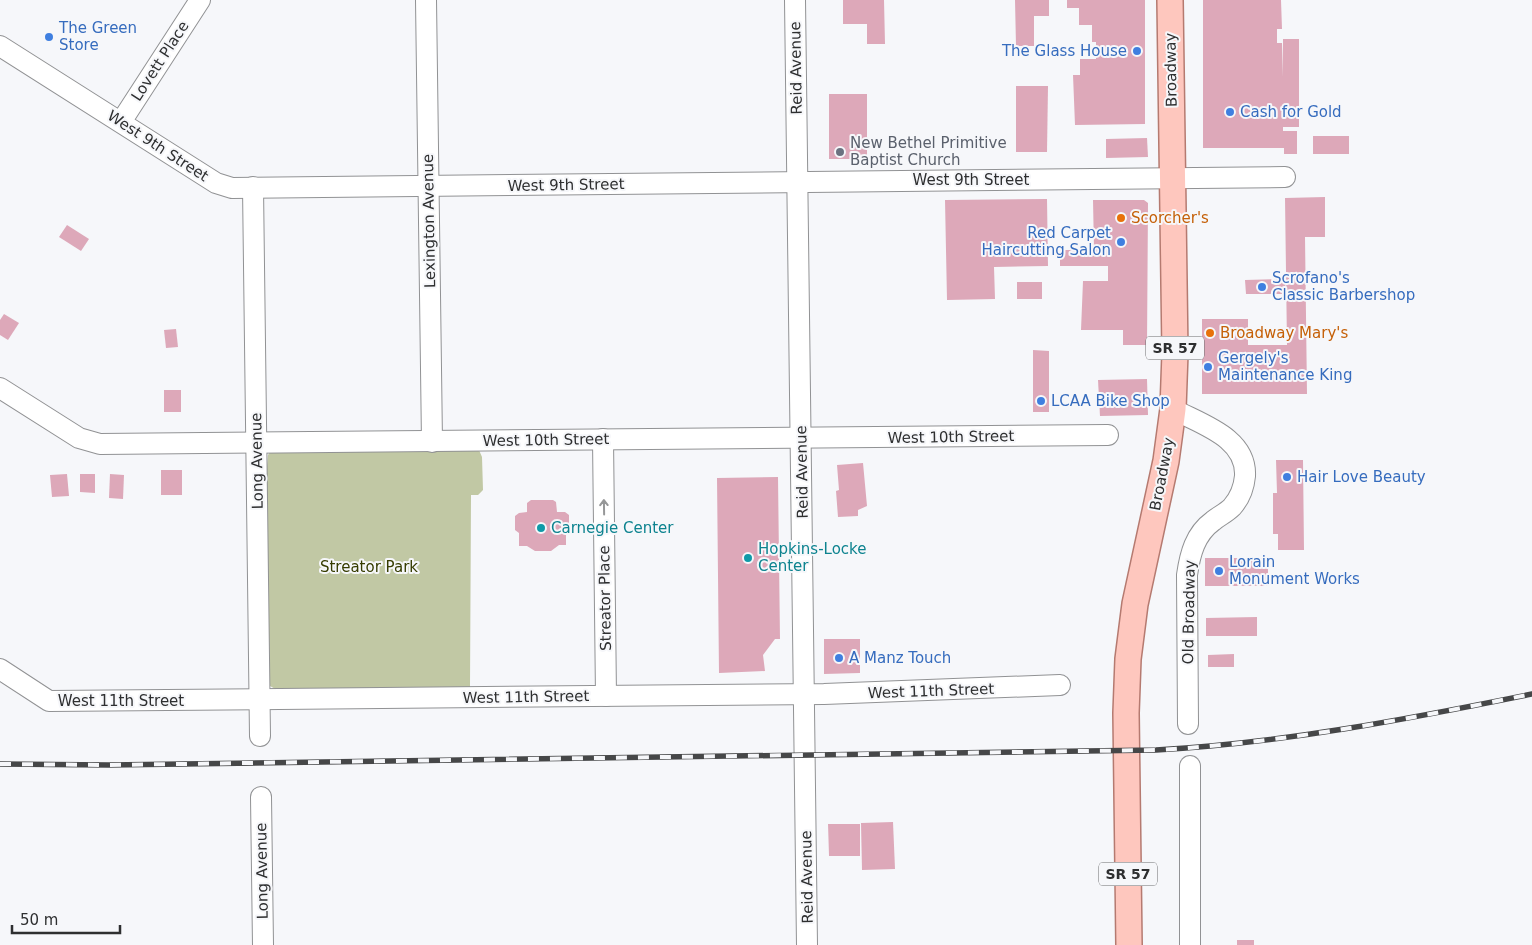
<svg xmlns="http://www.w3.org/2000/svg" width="1532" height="945" font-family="'DejaVu Sans',sans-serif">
	<rect width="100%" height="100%" fill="#f6f7fa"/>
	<polygon fill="#c1c8a4" points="479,450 482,457 483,490 478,495 471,495 470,688 277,690 270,686 266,478 268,455 270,452"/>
	<g fill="#dda8b9">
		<polygon points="843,0 884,0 885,44 867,44 867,24 843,24"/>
		<polygon points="1015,0 1049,0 1049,16 1034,16 1034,46 1016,46"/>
		<polygon points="1067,0 1145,0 1145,124 1075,125 1073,75 1080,75 1080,59 1096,59 1096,42 1092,42 1092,25 1079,25 1079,8 1067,8"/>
		<polygon points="1203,0 1281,0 1282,29 1277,29 1277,43 1282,43 1283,77 1283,39 1299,39 1299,127 1283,127 1283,131 1297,131 1297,154 1284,154 1284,148 1203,148"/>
		<polygon points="1016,86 1048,86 1047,152 1016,152"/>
		<rect x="829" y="94" width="38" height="65"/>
		<rect x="1313" y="136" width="36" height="18"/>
		<polygon points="1147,138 1148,157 1106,158 1106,139"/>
		<polygon points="1325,197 1325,237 1305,237 1307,394 1202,394 1202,319 1248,319 1248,345 1287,345 1285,198"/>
		<polygon points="1047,199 1048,266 994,267 995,299 947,300 945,200"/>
		<polygon points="1093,200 1144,200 1148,203 1147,345 1123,345 1123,330 1081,330 1083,281 1108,281 1108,266 1060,266 1060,250 1094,250"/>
		<polygon points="67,225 89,239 81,251 59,237"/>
		<polygon points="1285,279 1286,294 1246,294 1245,280"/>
		<rect x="1017" y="282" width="25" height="17"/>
		<polygon points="4,314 19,323 8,340 0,335 0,320"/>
		<polygon points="176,329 178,347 166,348 164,330"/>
		<polygon points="1033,350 1049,351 1049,412 1033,412"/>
		<polygon points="1147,379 1148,415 1100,416 1098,380"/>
		<rect x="164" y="390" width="17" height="22"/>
		<polygon points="1276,460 1303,460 1304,550 1278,550 1278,534 1273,534 1273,493 1277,493"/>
		<polygon points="863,463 867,506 858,510 858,516 838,517 836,491 839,490 837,465"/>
		<rect x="161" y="470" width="21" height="25"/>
		<polygon points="67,474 69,496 52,497 50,475"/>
		<polygon points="80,474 95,474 95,493 80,492"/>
		<polygon points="110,474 124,475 123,499 109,498"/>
		<polygon points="778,477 780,639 775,639 763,655 765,671 719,673 717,478"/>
		<polygon points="531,500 553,500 556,502 557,512 565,512 569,515 569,530 566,533 566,545 559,545 551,551 535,551 527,546 519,546 519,533 515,530 515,516 519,513 527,512 527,503"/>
		<polygon points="1205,558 1264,558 1268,569 1268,586 1205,586"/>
		<polygon points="1257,617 1257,636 1206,636 1206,618"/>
		<polygon points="824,639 860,639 860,673 824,674"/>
		<polygon points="1234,654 1234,667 1208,667 1208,655"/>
		<polygon points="893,822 895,869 862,870 861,823"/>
		<polygon points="828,824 860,824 860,856 829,856"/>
		<rect x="1237" y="940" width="17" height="5"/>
	</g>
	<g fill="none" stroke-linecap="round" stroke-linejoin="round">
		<g stroke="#919294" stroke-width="22">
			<g id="minor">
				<polyline points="426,0 432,442"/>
				<polyline points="795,0 807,945"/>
				<polyline points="0,46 216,183 232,188 1285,177"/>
				<polyline points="121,122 200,0"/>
				<polyline points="253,187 260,736"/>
				<polyline points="0,388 79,438 100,444 1108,435"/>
				<path d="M1173 409C1200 424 1247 437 1245 476 1244 487 1240 498 1232 507 1226 513 1219 516 1213 521 1195 534 1190 554 1187 575L1188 724"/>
				<polyline points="603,439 606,696"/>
				<polyline points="0,669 49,701 824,694 1060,685"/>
				<polyline points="1190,766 1190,945"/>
				<polyline points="261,797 263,945"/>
			</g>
		</g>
		<g stroke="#b57a70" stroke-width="28">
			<polyline id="major" points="1129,945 1126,713 1128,659 1135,604 1166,461 1173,409 1175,353 1170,0"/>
		</g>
		<use href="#minor" stroke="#fff" stroke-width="20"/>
		<use href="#major" stroke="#fec7be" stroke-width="25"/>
		<g stroke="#464748" stroke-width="5.5">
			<path id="rail" d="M0 764 109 765 1156 750C1283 743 1408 719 1532 694"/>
		</g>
		<use href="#rail" stroke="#f6f7fa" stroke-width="4" stroke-dasharray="11" stroke-linecap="butt"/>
	</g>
	<defs><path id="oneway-shaft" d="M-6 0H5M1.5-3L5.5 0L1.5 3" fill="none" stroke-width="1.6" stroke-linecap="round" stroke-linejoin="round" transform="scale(1.25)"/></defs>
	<use stroke="#969798" href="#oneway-shaft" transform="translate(604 507) rotate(-91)"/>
	<g fill="#3f7fe0" stroke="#f6f7fa" stroke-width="2">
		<circle cx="49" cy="37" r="5"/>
		<circle cx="1137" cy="51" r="5"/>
		<circle cx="1230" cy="112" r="5"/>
		<circle cx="1121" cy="242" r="5"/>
		<circle cx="1262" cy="287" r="5"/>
		<circle cx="1208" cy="367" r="5"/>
		<circle cx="1041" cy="401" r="5"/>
		<circle cx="1287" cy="477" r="5"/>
		<circle cx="1219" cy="571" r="5"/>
		<circle cx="839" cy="658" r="5"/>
	</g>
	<circle fill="#6b7280" stroke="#f6f7fa" stroke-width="2" cx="840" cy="152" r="5"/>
	<g fill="#e8710a" stroke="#f6f7fa" stroke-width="2">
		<circle cx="1121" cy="218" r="5"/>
		<circle cx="1210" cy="333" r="5"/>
	</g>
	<g fill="#0f9aa8" stroke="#f6f7fa" stroke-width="2">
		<circle cx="541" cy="528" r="5"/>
		<circle cx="748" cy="558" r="5"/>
	</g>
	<g text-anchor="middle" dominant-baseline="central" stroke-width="4" stroke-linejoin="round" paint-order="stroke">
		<g fill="#f6f7fa" stroke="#6a6b6d" stroke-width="1">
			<rect x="1146" y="336.5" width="58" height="23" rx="4"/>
			<rect x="1099" y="862.5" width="58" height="23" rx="4"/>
		</g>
		<g font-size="14" font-weight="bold" fill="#2e2f30">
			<text x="1175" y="348">SR 57</text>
			<text x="1128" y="874">SR 57</text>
		</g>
		<g font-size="15" fill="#366cbe" stroke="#f6f7fa" text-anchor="start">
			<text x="59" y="28">The Green<tspan x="59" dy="17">Store</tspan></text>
			<text x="1127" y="51" text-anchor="end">The Glass House</text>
			<text x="1240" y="112">Cash for Gold</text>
			<text x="1111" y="233" text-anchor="end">Red Carpet<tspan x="1111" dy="17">Haircutting Salon</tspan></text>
			<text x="1272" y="278">Scrofano's<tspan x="1272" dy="17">Classic Barbershop</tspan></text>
			<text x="1218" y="358">Gergely's<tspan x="1218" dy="17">Maintenance King</tspan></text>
			<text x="1051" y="401">LCAA Bike Shop</text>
			<text x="1297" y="477">Hair Love Beauty</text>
			<text x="1229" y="562">Lorain<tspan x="1229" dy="17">Monument Works</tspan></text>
			<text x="849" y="658">A Manz Touch</text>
		</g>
		<g font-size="15" fill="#2e2f30" stroke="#f6f7fa">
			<text transform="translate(160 61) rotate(-57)">Lovett Place</text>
			<text transform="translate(796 68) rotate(-91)">Reid Avenue</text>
			<text transform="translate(1171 70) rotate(-91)">Broadway</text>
			<text transform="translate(158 146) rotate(33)">West 9th Street</text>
			<text x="971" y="180">West 9th Street</text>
			<text transform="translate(566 185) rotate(-1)">West 9th Street</text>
			<text transform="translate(429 221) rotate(-91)">Lexington Avenue</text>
			<text transform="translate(951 437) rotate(-1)">West 10th Street</text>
			<text transform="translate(546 440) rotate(-1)">West 10th Street</text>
			<text transform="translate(257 461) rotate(-91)">Long Avenue</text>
			<text transform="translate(802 472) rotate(-91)">Reid Avenue</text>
			<text transform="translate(1162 474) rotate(-79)">Broadway</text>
			<text transform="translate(605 598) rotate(-91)">Streator Place</text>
			<text transform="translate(1189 612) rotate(-89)">Old Broadway</text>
			<text transform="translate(931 691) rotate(-2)">West 11th Street</text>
			<text transform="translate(526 697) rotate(-1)">West 11th Street</text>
			<text x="121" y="701">West 11th Street</text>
			<text transform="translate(262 871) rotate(-91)">Long Avenue</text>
			<text transform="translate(807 877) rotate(-91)">Reid Avenue</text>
		</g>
		<g font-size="15" fill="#5b616d" stroke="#f6f7fa" text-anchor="start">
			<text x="850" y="143">New Bethel Primitive<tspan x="850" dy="17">Baptist Church</tspan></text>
		</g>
		<g font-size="15" fill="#c56008" stroke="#f6f7fa" text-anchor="start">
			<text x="1131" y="218">Scorcher's</text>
			<text x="1220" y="333">Broadway Mary's</text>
		</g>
		<g font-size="15" fill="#0d838f" stroke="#f6f7fa" text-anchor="start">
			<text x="551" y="528">Carnegie Center</text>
			<text x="758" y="549">Hopkins-Locke<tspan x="758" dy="17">Center</tspan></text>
		</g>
		<g font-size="15" fill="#363c01" stroke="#f6f7fa">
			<text x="369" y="567">Streator Park</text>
		</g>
	</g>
	<path d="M12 925v8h108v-8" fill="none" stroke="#2e2f30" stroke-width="2.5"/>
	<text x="20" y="925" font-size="15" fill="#2e2f30" stroke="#f6f7fa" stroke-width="4" paint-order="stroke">50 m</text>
</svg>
